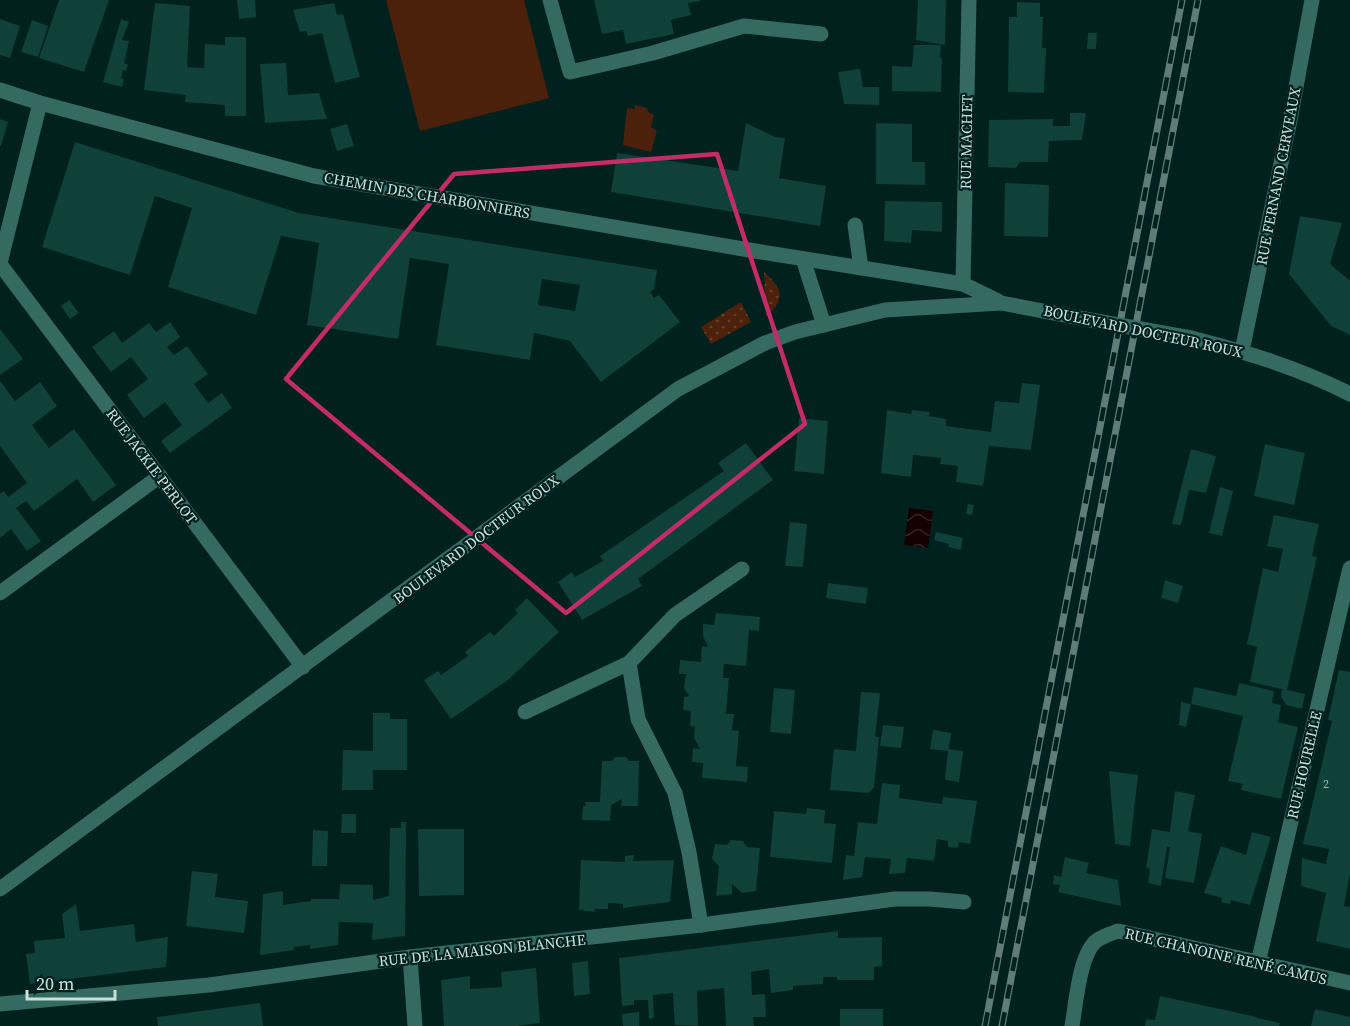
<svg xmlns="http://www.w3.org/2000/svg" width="1350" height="1026" font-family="'Source Serif 4',serif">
	<defs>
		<pattern id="grass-dots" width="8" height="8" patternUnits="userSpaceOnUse" patternTransform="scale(1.5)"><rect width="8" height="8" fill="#4c210c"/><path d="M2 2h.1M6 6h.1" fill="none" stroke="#64412f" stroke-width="1.8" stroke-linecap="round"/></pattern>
		<pattern id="water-waves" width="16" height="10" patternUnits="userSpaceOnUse" patternTransform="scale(1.5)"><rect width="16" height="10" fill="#140000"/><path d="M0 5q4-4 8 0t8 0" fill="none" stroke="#352525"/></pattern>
	</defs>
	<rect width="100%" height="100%" fill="#00211d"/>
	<g fill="url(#grass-dots)">
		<path d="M764 272C783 289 786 299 766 317Z"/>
		<polygon points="741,302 751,322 711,344 701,327"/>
	</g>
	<g fill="#4c210c">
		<polygon points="386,0 524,0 549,98 420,131"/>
		<polygon points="635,105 647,108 648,112 654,115 651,127 657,131 651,152 623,145 627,108 635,109"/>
	</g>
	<polygon fill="url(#water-waves)" points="909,508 933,511 928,548 904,545"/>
	<g fill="#0f403a" fill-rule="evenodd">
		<polygon points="59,0 109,0 84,72 39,58"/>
		<polygon points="237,0 255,0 256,17 239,19"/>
		<polygon points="594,0 700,0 700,1 688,3 691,15 671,20 674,34 626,44 623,30 602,34"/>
		<polygon points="918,0 946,0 945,45 916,40"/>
		<polygon points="1017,2 1040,3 1040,17 1043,17 1042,48 1046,48 1044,93 1008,92 1009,17 1017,17"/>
		<polygon points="155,3 190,6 187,67 204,68 205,44 225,45 225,37 246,37 246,116 225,116 225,105 185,102 186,95 144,90"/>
		<polygon points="334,3 337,15 343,14 360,77 335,83 322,33 308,36 306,31 300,32 293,10"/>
		<polygon points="0,19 20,26 10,58 0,55"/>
		<polygon points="121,19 129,22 122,40 129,41 124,63 128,65 126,71 123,70 121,78 124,79 122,87 103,82"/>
		<polygon points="32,20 48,26 38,57 21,52"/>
		<polygon points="1088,33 1097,33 1096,49 1087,49"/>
		<polygon points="914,45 941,45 940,58 942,58 941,92 892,91 892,66 912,67"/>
		<polygon points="286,63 288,95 319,93 327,119 265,123 260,64"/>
		<polygon points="860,69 863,87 879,87 879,105 844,104 838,72"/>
		<polygon points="1070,113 1086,113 1082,140 1049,141 1048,162 1020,162 1016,168 988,167 989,120 1053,119 1053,126 1070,126"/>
		<polygon points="0,119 8,122 1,146 0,146"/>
		<polygon points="746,123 775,137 785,138 779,178 826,186 820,226 611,192 617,153 738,171"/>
		<polygon points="876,123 912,124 912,162 925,162 925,185 876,184"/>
		<polygon points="347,124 354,146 337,151 330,129"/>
		<path d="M75 142 299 213 657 270 654 289 650 292 654 298 659 295 680 322 601 382 570 341 534 333 530 360 436 345 449 264 410 258 398 339 307 325 319 243 281 236 256 315 168 287 192 208 155 196 130 275 42 247ZM542 279 580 285 575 311 538 305Z"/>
		<polygon points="1005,183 1049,185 1048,237 1004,236"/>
		<polygon points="885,201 942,202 942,232 912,230 911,243 884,241"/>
		<polygon points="1300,216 1342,223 1330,264 1349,280 1350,278 1350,335 1331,326 1289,274"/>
		<polygon points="69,300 79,313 70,319 61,306"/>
		<polygon points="170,322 180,337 167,347 174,355 187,346 208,374 194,384 208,403 222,393 232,408 170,453 161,441 182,425 179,421 165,402 144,418 127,395 148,379 134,361 131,357 111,372 92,347 114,331 122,343 149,323 156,332"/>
		<polygon points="0,329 23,359 0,375"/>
		<polygon points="0,381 15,401 40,382 57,406 32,425 37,432 49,448 74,429 116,485 93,502 77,479 34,511 26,501 16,508 41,541 27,551 11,529 0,538 0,494 4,491 8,497 27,483 0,446"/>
		<polygon points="1022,383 1040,385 1031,450 989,446 983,486 956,482 958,466 940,464 941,458 913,455 911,477 881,473 887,410 911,414 912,410 930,412 929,416 946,419 946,426 991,432 995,401 1019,403"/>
		<polygon points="799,418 828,421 824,474 794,471"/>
		<polygon points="746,443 773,480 638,579 642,586 582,620 558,582 572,572 575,577 603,561 600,556 724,471 718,463"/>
		<polygon points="1265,444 1305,453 1294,505 1254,496"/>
		<polygon points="1191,449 1216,456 1206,493 1189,490 1181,525 1172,524"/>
		<polygon points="1220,487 1233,491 1222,536 1209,533"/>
		<polygon points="968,504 974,505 972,515 966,514"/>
		<polygon points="1274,515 1319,524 1312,556 1317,557 1287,690 1305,694 1302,709 1286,705 1281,697 1282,689 1250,682 1257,647 1247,644 1263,568 1278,572 1283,549 1267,546"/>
		<polygon points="790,522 807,524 803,567 785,566"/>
		<polygon points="936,532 963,538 961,550 948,547 949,544 934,540"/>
		<polygon points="1165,580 1183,586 1178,603 1161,598"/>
		<polygon points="828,583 868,588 866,604 826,598"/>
		<polygon points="527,598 559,632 508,680 451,719 424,680 438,671 441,675 468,656 465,652 490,632 494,636 518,613 515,610"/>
		<polygon points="716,613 760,617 759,631 749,630 746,666 724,664 723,678 729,678 726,714 734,714 732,730 739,731 736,766 748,767 747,782 702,778 703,763 692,762 693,748 700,749 694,738 695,727 690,726 691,711 683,710 684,697 689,696 684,688 686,674 679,674 680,660 701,662 702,646 708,647 703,636 703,624 714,625"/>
		<polygon points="1339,670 1350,672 1350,873 1344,906 1350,907 1350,949 1316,941 1326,893 1301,886 1302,858 1326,864 1329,849 1303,844 1332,721 1328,720"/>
		<polygon points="1239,683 1274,691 1272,703 1281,705 1278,722 1298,727 1281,799 1241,790 1243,784 1228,781 1243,716 1191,704 1186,727 1179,725 1181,702 1191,704 1194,687 1236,696"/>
		<polygon points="774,688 795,690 791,734 770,732"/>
		<polygon points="861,692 880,693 875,737 879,737 874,788 868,793 830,790 834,749 856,751"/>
		<polygon points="373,713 390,713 390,719 407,719 407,770 373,770 373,790 342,790 343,750 373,751"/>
		<polygon points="883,725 904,727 901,748 880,746"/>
		<polygon points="933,730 951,733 949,749 963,751 959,782 945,780 948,751 930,749"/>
		<polygon points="615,757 626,757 629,761 639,761 638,806 621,806 622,799 611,805 610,821 582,820 583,806 586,806 585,802 600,802 602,761 612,761"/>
		<polygon points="1109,771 1138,775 1130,846 1115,844"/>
		<polygon points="882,783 900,785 899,798 942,804 943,797 977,801 970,844 959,842 958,848 948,847 948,841 937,839 934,861 907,858 905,873 889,874 891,859 865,857 862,877 843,880 846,855 854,856 858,822 877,824"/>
		<polygon points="1175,791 1195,795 1188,831 1202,834 1194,883 1165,878 1170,847 1167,847 1161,886 1148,883 1150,868 1146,868 1152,829 1170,832"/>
		<polygon points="807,808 825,810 824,823 836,824 832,863 770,857 774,811 806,814"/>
		<polygon points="342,814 356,814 356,833 341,833"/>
		<polygon points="401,822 406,822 405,936 372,940 373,923 339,922 338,945 310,949 310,945 294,947 294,950 260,955 263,894 283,891 283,905 311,901 311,899 339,899 340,884 373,885 373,900 389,896 390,828 401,828"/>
		<polygon points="418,829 464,829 464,895 419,896"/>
		<polygon points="313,830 328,831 327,866 312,866"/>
		<polygon points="1252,832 1271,837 1250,905 1231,900 1230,904 1221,902 1222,898 1204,893 1221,846 1246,855"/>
		<polygon points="731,840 743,841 747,847 760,848 756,891 742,893 732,884 732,894 716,896 719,866 712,859 715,844 727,845"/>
		<polygon points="634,855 633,861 674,860 670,902 623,908 623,904 608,903 608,909 594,909 595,912 579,910 581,860 625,862 625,856"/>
		<polygon points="1065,857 1089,863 1086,873 1118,880 1121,906 1058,892 1060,885 1053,884 1054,875 1061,877"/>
		<polygon points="192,871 218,874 215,897 248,901 244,933 186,926"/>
		<polygon points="76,904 80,931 134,924 136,942 168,937 166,967 30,984 26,954 35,953 34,941 65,938 62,914"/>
		<polygon points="838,931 838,938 882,937 882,966 874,967 874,980 837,980 837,977 823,977 823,984 793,986 793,990 771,993 769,969 751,972 752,995 765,994 766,1017 753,1017 754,1026 726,1026 724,988 697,991 698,1026 675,1025 673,993 653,995 654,1018 649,1019 648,1000 634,1000 634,1005 622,1006 619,958"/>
		<polygon points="588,961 590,994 574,996 572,963"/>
		<polygon points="536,968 540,1023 517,1026 444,1026 441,980 470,976 470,989 502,987 501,972"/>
		<polygon points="1160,996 1257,1017 1257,1018 1280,1023 1279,1026 1145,1026 1146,1019 1155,1020"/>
		<polygon points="260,1003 263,1026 158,1026 157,1017"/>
		<rect x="840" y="1009" width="43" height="17"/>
		<polygon points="1315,1009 1350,1017 1350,1026 1311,1026"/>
		<polygon points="639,1012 639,1026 623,1026 622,1014"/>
	</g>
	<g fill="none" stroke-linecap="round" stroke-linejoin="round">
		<g stroke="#356a63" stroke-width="15">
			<polyline points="550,0 570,72 653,53 744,26 821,34"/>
			<polyline points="855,225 861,268"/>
		</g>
		<g stroke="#356a63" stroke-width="15">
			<polyline points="0,90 40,103 314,176 755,251 963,284 998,301"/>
			<polyline points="803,259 824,325"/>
			<polyline points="0,263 40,103"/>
			<polyline points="0,264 303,667"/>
			<polyline points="963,284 969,0"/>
			<polyline points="1242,351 1290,120 1312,0"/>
			<polyline points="0,593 160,476"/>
			<polyline points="525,712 629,663"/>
			<polyline points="0,889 678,389 765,343 795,332 885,310 1001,303 1085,319"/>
			<polyline points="701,925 689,852 675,793 638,719 629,663 675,615 742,569"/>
			<polyline points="410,957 415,1026"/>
			<polyline points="1258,963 1350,568"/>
			<polyline points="0,1004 209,985 410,957 701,925 895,899 930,899 964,902"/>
			<path d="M1072 1026C1076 1004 1079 956 1096 941 1103 936 1110 934 1118 931L1350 983"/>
		</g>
		<path stroke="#356a63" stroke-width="15" d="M1191 338C1246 352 1299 368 1350 394"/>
		<g stroke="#607c78" stroke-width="7">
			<g id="rail">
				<polyline points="985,1026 1182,0"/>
				<polyline points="1002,1026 1198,0"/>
			</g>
		</g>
		<use href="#rail" stroke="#00211d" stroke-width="4.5" stroke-dasharray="14" stroke-linecap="butt"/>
		<polyline stroke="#356a63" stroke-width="15" points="1085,319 1191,338"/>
	</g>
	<path fill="none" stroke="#c32c68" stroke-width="4.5" stroke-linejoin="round" d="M717 154 805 424 566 613 286 379 454 174Z"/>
	<g text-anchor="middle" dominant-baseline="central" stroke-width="4.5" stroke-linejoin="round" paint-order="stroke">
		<g font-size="12" fill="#9ab8b4">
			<text x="1326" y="784">2</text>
		</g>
		<g font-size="15" fill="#c9e0dc" stroke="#00211d">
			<text transform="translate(966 142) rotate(-89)">RUE MACHET</text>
			<text transform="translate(1278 176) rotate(-79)">RUE FERNAND CERVEAUX</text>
			<text transform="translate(427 195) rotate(10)">CHEMIN DES CHARBONNIERS</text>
			<text transform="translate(1143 331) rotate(12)">BOULEVARD DOCTEUR ROUX</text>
			<text transform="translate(152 466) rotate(53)">RUE JACKIE PERLOT</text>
			<text transform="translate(476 539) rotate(-37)">BOULEVARD DOCTEUR ROUX</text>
			<text transform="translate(1304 765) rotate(-77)">RUE HOURELLE</text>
			<text transform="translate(482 950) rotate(-6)">RUE DE LA MAISON BLANCHE</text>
			<text transform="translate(1226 956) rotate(13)">RUE CHANOINE RENÉ CAMUS</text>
		</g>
	</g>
	<path d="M27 990v9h88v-9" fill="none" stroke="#c9e0dc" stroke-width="3"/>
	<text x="36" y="990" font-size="18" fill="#c9e0dc" stroke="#00211d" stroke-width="4.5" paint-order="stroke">20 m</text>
</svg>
